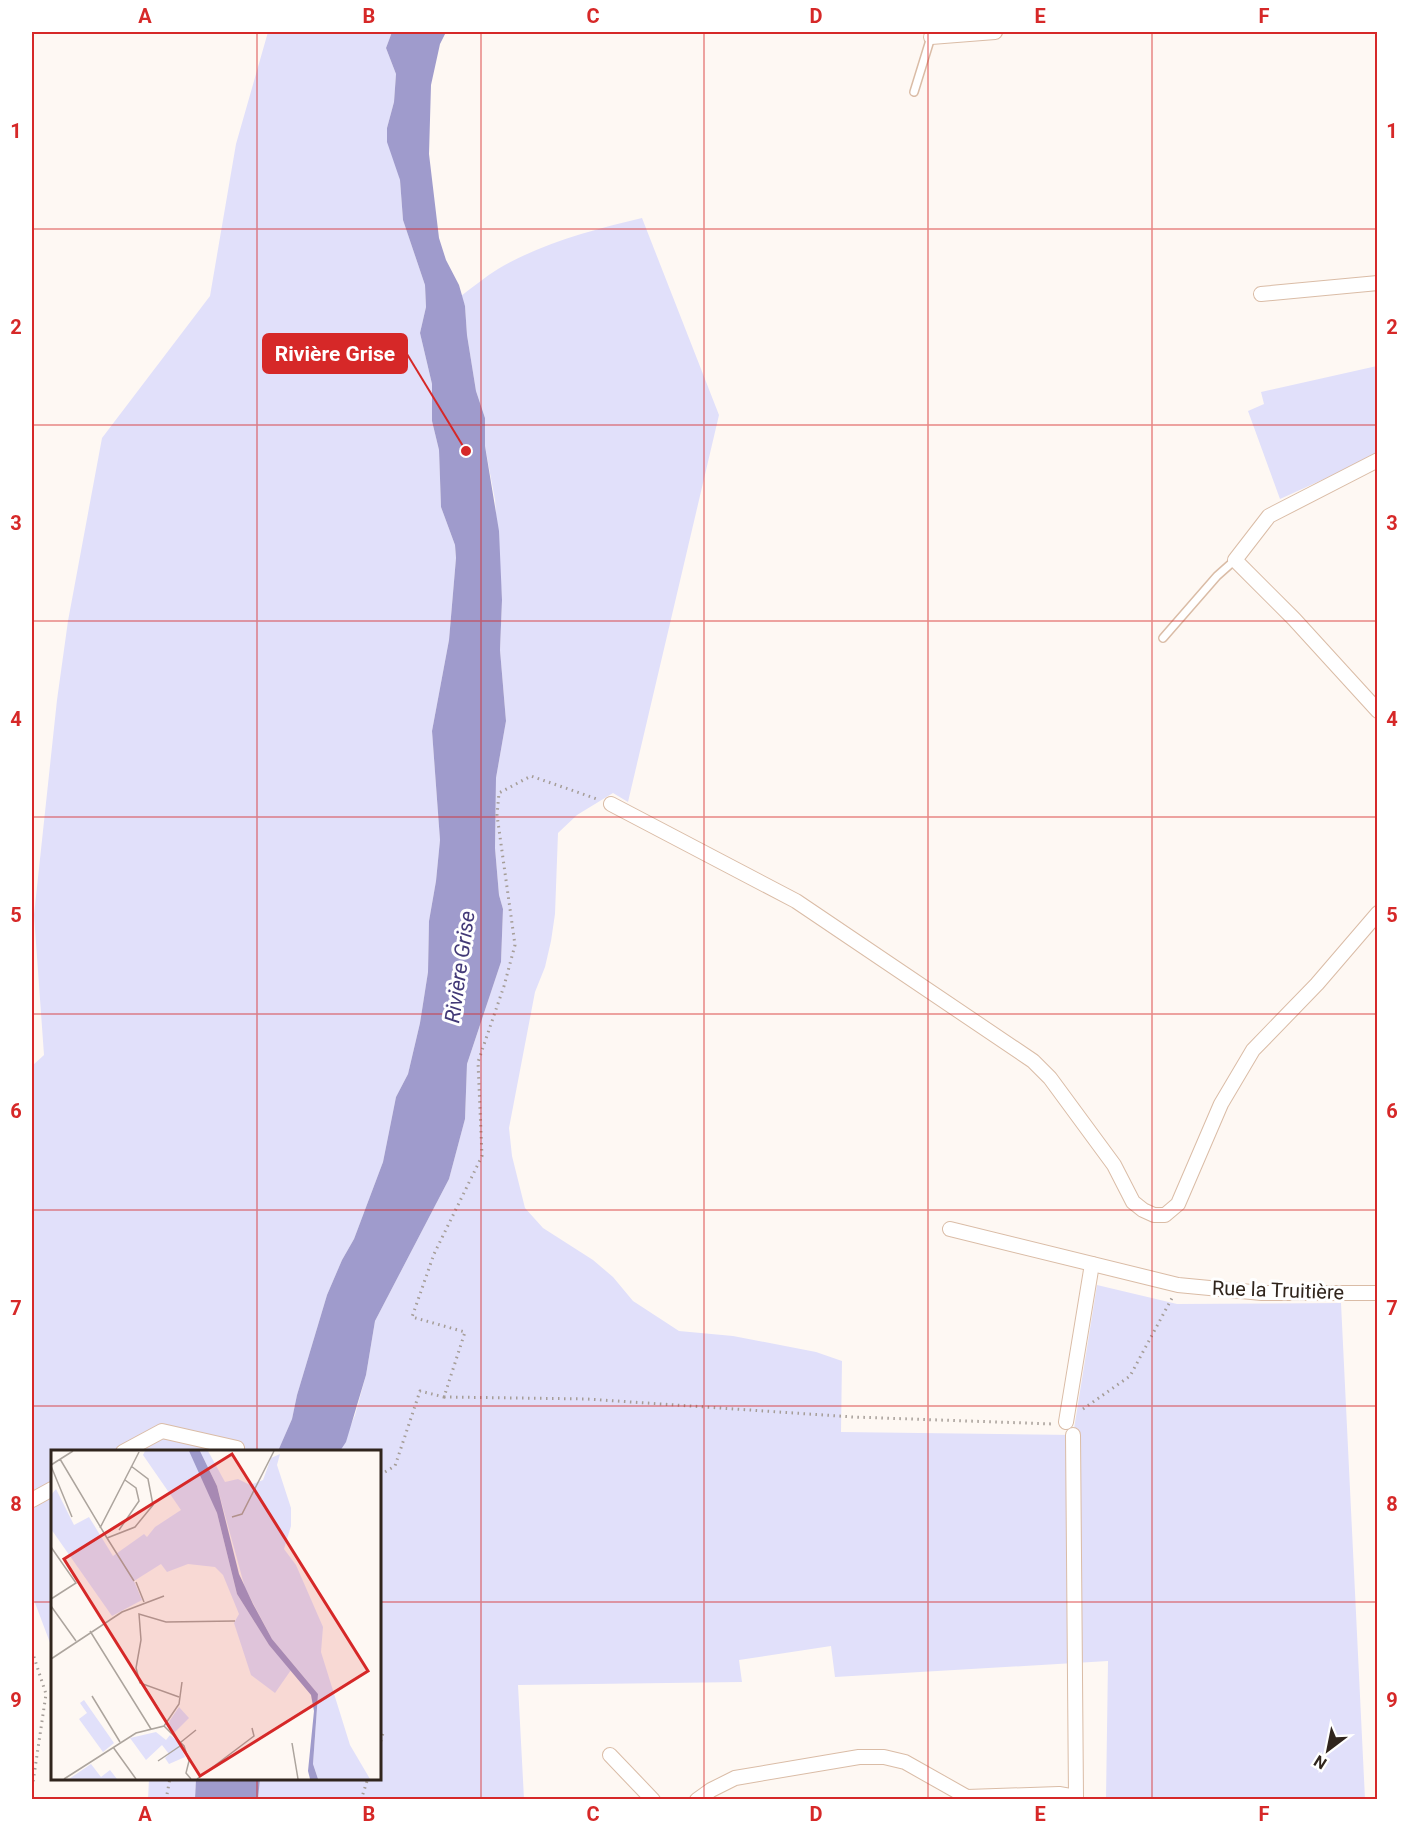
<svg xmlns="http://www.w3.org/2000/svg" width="1409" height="1831" font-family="Roboto,sans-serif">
	<rect width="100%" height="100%" fill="#fef8f3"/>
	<g fill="#e1e0fa">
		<polygon points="268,32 392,32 386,48 396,74 394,102 387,128 400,180 403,220 425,285 426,307 420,333 432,384 432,421 439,450 441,507 455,545 456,558 449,640 432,731 440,840 436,881 429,921 428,972 420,1023 408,1074 396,1097 383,1162 354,1239 342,1260 327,1295 297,1395 292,1419 278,1451 52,1452 52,1648 32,1595 32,1066 44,1055 34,915 57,700 68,621 102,438 210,296 236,144"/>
		<path d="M642 218 719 415 628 802 613 793 577 815 558 833 555 914 551 941 545 967 535 992 509 1128 512 1156 525 1208 543 1228 593 1260 613 1277 633 1301 679 1331 733 1336 816 1352 842 1361 841 1432 1073 1435 1097 1285 1177 1304 1341 1303 1365 1799H1106L1108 1661 835 1677 831 1646 739 1660 742 1682 518 1685 524 1799 258 1800 260 1779 380 1778V1452L340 1451 355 1415 366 1375 375 1321 449 1179 465 1119 467 1064 501 962 503 909 499 895 495 848 496 778 506 721 500 650 502 600 495 500 485 446V418L476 391 467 335 465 306 461 296C473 287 485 277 498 269 542 243 592 230 642 218Z"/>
		<polygon points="1377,366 1377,455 1280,499 1248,411 1264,404 1261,392"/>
		<polygon points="149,1779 196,1779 195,1799 148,1800"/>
	</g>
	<g fill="#9f9bcc">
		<polygon points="392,32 446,32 440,44 431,85 429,154 439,238 446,260 459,285 465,306 467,335 476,391 485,418 485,446 499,531 502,600 500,650 506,721 496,778 495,848 499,895 503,909 501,962 467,1064 465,1119 449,1179 375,1321 366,1375 346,1442 340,1451 278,1451 292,1419 297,1395 327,1295 342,1260 354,1239 383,1162 396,1097 408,1074 420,1023 428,972 429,921 436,881 440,840 432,731 449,640 456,558 455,545 441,507 439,450 432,421 432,384 420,333 426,307 425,285 403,220 400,180 387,142 387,128 394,102 396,74 386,48"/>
		<polygon points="196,1779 260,1779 258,1799 195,1799"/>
	</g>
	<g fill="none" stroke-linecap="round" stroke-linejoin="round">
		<g stroke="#dabca6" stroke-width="10">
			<g id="lane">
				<polyline points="914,92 931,37"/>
				<polyline points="1163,638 1217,576 1235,560"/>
			</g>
		</g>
		<g stroke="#dabca6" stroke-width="16">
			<g id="street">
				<polyline points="931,37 995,32"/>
				<polyline points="1261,294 1378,283"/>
				<polyline points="1378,460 1269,516 1235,560 1294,619 1378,711"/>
				<polyline points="611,804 796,901 1033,1061 1050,1078 1114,1165 1133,1202 1143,1210 1154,1215 1165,1215 1178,1204 1221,1104 1253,1050 1317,984 1378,913"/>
				<polyline points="950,1229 1178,1285 1262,1293 1378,1293"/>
				<polyline points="1066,1422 1092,1264"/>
				<polyline points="1073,1435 1076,1797"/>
				<polyline points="123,1452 162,1431 237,1448"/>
				<polyline points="32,1500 52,1489"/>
				<polyline points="610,1755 653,1800"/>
				<polyline points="697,1800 711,1790 735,1778 859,1757 884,1757 905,1762 967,1797 1059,1794 1076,1797 1076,1800"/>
			</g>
		</g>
		<g stroke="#a59d97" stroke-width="3" stroke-dasharray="1.5 4.5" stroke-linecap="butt">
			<polyline points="444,1397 587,1399 853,1417 1054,1424"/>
			<polyline points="1083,1409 1130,1376 1172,1298"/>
			<polyline points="380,1475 395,1466 420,1391 444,1397 465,1332 412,1317 434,1254 482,1156 478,1062 504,986 515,945 497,815 499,793 531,776 597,799"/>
			<polyline points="32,1651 46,1694 32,1789"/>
			<polyline points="380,1729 383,1733 380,1744"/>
			<polyline points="166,1800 170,1778"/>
			<polyline points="361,1800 368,1778"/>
		</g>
		<use href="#lane" stroke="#fff" stroke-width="7"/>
		<use href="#street" stroke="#fff" stroke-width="14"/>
	</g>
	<path fill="none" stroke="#d62828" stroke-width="1.5" stroke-opacity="0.55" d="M257 32V1452M481 32V1800M704 32V1800M928 32V1800M1152 32V1800M32 229H1378M32 425H1378M32 621H1378M32 817H1378M32 1014H1378M32 1210H1378M32 1406H1378M32 1602H52M380 1602H1378M257 1778V1800"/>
	<g text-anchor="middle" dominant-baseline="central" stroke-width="6" stroke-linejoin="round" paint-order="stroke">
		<g font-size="20" fill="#30251d" stroke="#fff">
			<text transform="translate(1278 1290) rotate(2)">Rue la Truitière</text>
		</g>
		<g font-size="21" font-style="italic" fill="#423977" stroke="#fff">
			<text transform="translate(460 967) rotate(-82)">Rivière Grise</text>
		</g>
	</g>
	<g transform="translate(51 1450)">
		<rect width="330" height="330" fill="#fef8f3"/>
		<path d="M94 1H138L149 19 166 63 186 144 218 195 240 220 224 243 200 225 183 173 188 164 172 125 164 117 137 114 116 122 110 114 83 131 91 150 61 166 0 79V45L5 39 23 75 38 67 62 106 93 84 96 87 104 77 130 60 92 5ZM149 1H157L174 32 187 29 199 35 212 30 220 8 229 4 226 15 240 58V76L233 99 245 115 272 177 270 202 299 295 319 329H267L262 314 267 244 221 189 194 138 166 36ZM128 257 138 268 123 283 115 276ZM105 282 115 290 119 285 127 291 134 307 118 314 114 308 118 304 111 295 95 310 79 288ZM40 314 50 327 59 320 66 329H18Z" fill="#e1e0fa"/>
		<path d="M33 250 63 293 52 302 28 269 36 263 29 253Z" fill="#e1e0fa"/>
		<path d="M138 1H149L166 36 188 124 202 154 221 189 267 244 262 314 267 329H259L257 321 263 261 260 245 218 195 186 144 166 63Z" fill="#9f9bcc"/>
		<path fill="none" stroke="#aca49d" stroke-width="1.5" d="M9 9 56 88 84 77 102 55 97 29 80 16M0 15 22 1M0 16 21 67M181 67 191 64 223 1M49 78 88 2M68 80 88 51 85 38 74 30M56 88 83 131M0 97 25 133 0 149M85 132 93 152M0 156 25 191M39 181 100 279M0 209 71 162 113 146M93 236 116 273M41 246 69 292M128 247 89 233 85 218 90 190 88 164 115 172 184 171M113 276 133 296 138 311 135 323 140 329M130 292 145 280M241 293 247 329M62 297 85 329M107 311 132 294M13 329 85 283 113 276 128 254 131 232M146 329 203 286 201 278"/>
		<path fill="#d62828" fill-opacity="0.15" stroke="#d62828" stroke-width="3" d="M181 4 317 221 149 326 13 109Z"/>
		<rect width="330" height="330" fill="none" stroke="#30251d" stroke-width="3"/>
	</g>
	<path fill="none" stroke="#d62828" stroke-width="2" d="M466 451L407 354"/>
	<circle fill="#d62828" stroke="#fff" stroke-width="2" cx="466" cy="451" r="6"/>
	<rect fill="#d62828" stroke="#d62828" stroke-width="2" x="263" y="334" width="144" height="39" rx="6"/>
	<g font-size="21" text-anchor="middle" font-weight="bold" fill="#fff">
		<text x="335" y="361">Rivière Grise</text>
	</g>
	<rect width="1409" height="1831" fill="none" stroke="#ffffff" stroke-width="66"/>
	<g transform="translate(1328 1750) rotate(212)" stroke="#ffffff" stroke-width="4.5" paint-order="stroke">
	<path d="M0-4.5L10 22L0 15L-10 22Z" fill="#30251d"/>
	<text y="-9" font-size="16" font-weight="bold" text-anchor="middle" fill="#30251d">N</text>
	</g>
	<rect x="33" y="33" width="1343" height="1765" fill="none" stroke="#d62828" stroke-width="2"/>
	<g font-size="20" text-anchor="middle" font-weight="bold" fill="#d62828">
		<text x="145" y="23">A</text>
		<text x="369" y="23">B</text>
		<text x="593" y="23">C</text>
		<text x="816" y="23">D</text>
		<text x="1040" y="23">E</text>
		<text x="1264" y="23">F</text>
		<text x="16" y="138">1</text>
		<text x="1392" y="138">1</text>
		<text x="16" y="334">2</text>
		<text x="1392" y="334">2</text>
		<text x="16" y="530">3</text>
		<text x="1392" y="530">3</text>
		<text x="16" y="726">4</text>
		<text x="1392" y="726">4</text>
		<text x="16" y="922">5</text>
		<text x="1392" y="922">5</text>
		<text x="16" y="1118">6</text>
		<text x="1392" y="1118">6</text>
		<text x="16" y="1315">7</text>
		<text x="1392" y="1315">7</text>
		<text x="16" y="1511">8</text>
		<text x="1392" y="1511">8</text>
		<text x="16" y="1707">9</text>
		<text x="1392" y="1707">9</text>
		<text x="145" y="1821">A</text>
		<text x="369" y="1821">B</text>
		<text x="593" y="1821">C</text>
		<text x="816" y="1821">D</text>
		<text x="1040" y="1821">E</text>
		<text x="1264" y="1821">F</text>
	</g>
</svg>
